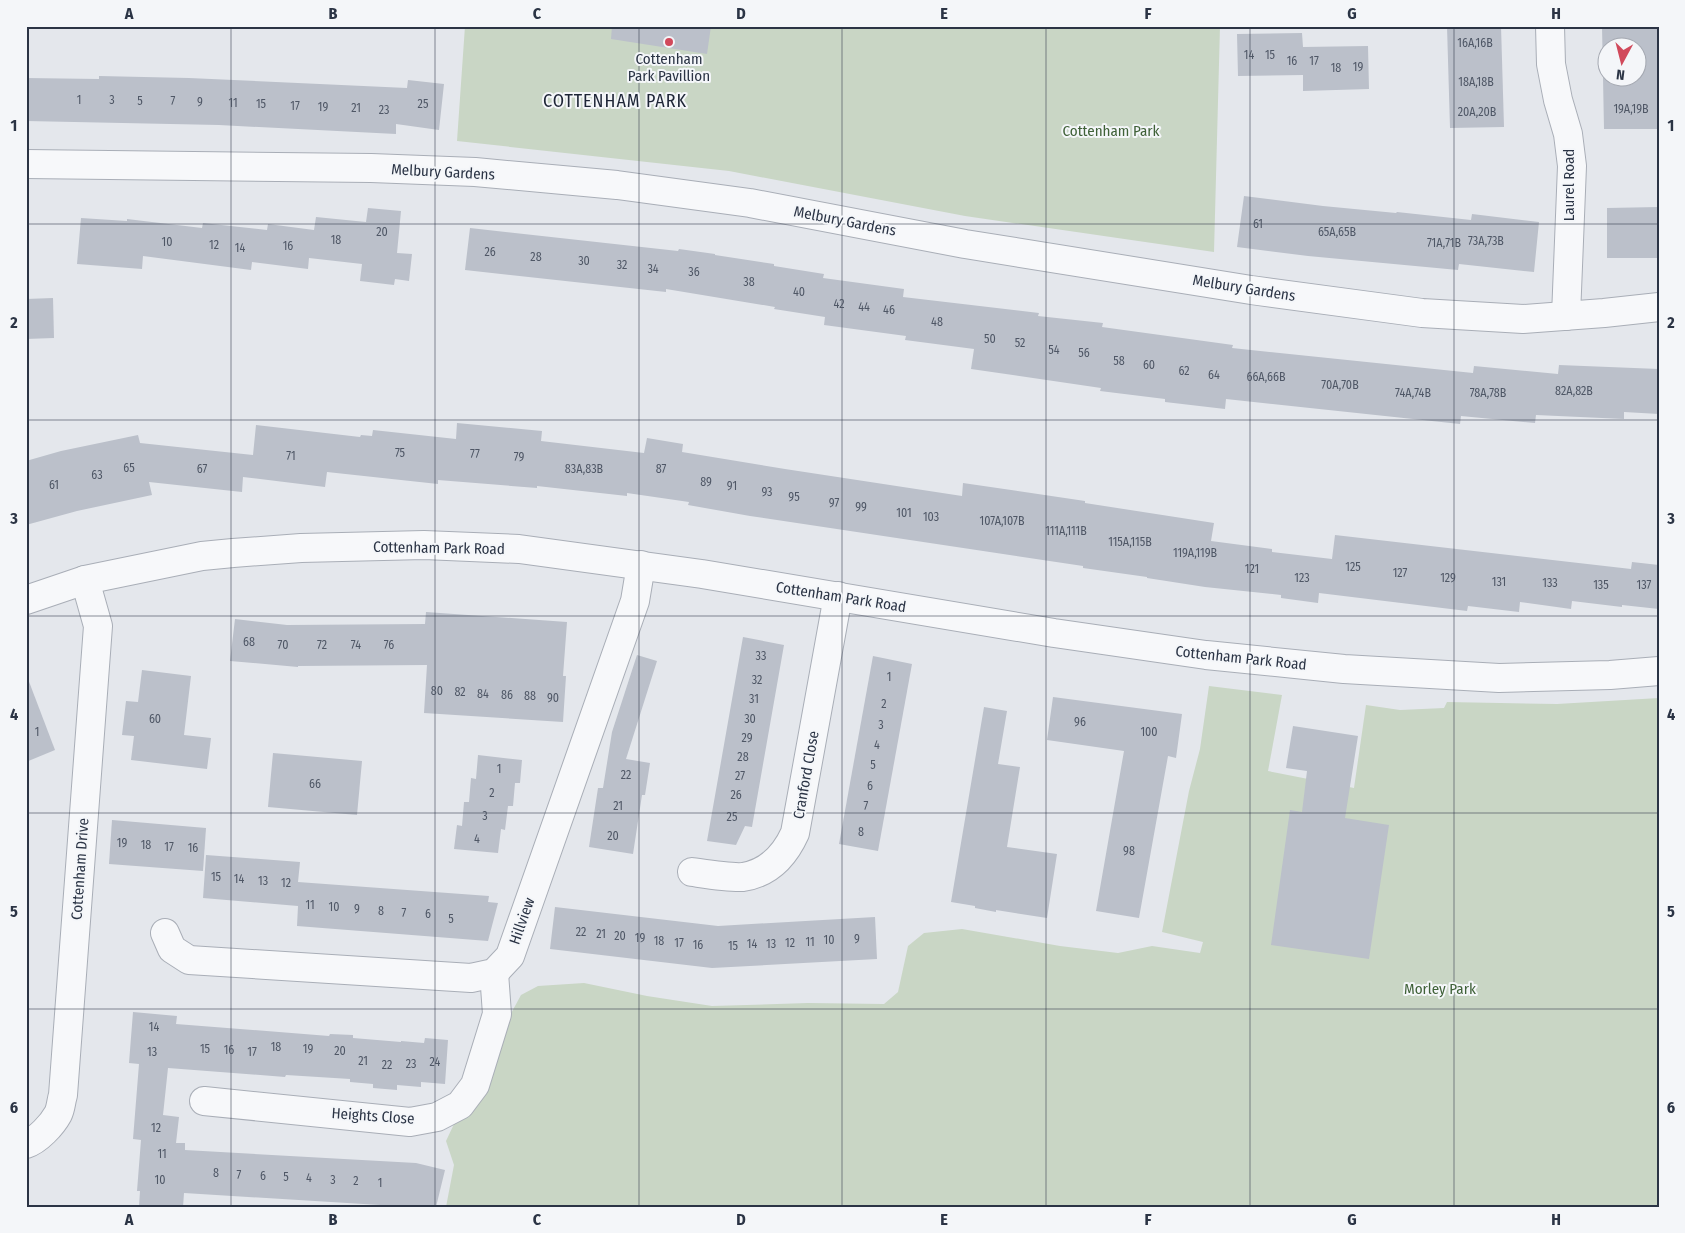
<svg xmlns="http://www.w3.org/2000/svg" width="1685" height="1233" font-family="'Fira Sans Condensed',sans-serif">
	<rect width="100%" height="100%" fill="#e4e7ec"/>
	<g fill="#c9d6c5">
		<polygon points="465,26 1220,26 1214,252 965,216 729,171 457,141"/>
		<polygon points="1209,686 1282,695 1268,771 1354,788 1366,705 1400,710 1444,708 1447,702 1557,704 1659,698 1659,1207 446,1207 454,1165 446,1141 454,1124 476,1107 508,1019 521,995 538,986 584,983 647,996 712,1006 808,1003 884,1004 898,992 908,946 924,933 962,929 1060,946 1118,953 1152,946 1200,953 1203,942 1162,932 1189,791 1200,749"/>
	</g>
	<g fill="#bbc0ca" fill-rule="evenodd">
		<polygon points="612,26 711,26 707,54 611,39"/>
		<polygon points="1447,26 1501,26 1504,127 1450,128"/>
		<path d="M1602 26H1657L1659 129H1604ZM1608 48H1638V78H1608Z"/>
		<polygon points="1302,33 1303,47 1368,46 1369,89 1303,91 1303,75 1238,76 1237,34"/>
		<polygon points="99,76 189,78 407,88 408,80 444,84 439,130 396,124 396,134 219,125 26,121 26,78 99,79"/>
		<polygon points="1244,196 1323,206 1396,213 1397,212 1471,220 1472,214 1539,222 1534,272 1459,264 1458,270 1308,256 1237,247"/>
		<polygon points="1659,207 1659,258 1607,258 1607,208"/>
		<polygon points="368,208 401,211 397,253 412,254 409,281 395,279 394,285 360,281 362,264 309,258 308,269 252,262 251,270 143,256 142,269 77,264 81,218 127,221 127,219 202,228 203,223 267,230 268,224 314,230 316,217 366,222"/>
		<polygon points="470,228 678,251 679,249 715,254 715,255 774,264 774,266 824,274 823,278 904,289 903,297 1039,313 1038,316 1103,323 1102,327 1233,345 1232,348 1473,373 1474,366 1558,374 1559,365 1659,369 1659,414 1624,412 1624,419 1536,415 1535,423 1461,416 1460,424 1226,399 1225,409 1165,402 1165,399 1100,391 1101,388 971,369 974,349 905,340 906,336 824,325 825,317 774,309 775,307 666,289 666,292 465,270"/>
		<polygon points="53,298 54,338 26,339 26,299"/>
		<polygon points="457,423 542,431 541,441 644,453 647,438 683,444 682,452 785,469 962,496 963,483 1085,501 1085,503 1214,523 1211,541 1272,549 1272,552 1332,559 1335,535 1631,569 1632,562 1659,565 1659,609 1622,605 1622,607 1572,601 1571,609 1520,602 1519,612 1468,606 1467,611 1319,593 1318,603 1281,598 1281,595 1205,587 1147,578 1147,577 1083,568 1083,566 750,516 688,505 689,502 627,493 627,496 537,486 537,488 438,480 438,484 327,472 325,487 243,477 242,492 149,482 152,495 77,511 26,525 26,461 61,451 138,435 140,443 253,455 256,425 360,437 361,435 372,436 373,430 456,439"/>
		<polygon points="426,612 567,622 563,676 566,676 563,722 424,713 427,665 298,666 298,667 230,661 235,619 287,625 425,624"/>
		<polygon points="743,637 784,645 752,827 745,826 736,845 707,841"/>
		<polygon points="637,655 657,661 626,759 650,763 645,795 642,795 633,854 589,847 598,788 603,788 612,732"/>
		<polygon points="873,656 912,664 878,851 839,844"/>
		<polygon points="142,670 191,676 184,735 211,738 207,769 131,760 134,736 122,735 126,701 138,702"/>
		<polygon points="28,679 55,750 26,762 26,680"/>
		<polygon points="1053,697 1182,714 1176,758 1168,756 1139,918 1096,911 1124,751 1047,740"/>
		<polygon points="984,707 1007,711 998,764 1020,767 1007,847 1057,854 1047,918 996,910 996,912 975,908 975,906 951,902"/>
		<polygon points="1293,726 1358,736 1345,818 1389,825 1369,959 1271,945 1290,810 1302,812 1307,771 1286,768"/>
		<polygon points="273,753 362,761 357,815 268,807"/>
		<polygon points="478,755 522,760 520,783 515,783 513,806 508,806 505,830 501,829 498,853 454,849 457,825 462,826 464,802 469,802 471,778 476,779"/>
		<polygon points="112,820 206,828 203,871 109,864"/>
		<polygon points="206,855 300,862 298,882 489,896 488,902 498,903 488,941 297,926 298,906 203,898"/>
		<polygon points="555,907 718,926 875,917 877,959 712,968 550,949"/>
		<polygon points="133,1012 177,1016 176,1024 329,1036 330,1034 353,1035 353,1038 401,1042 401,1041 424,1043 425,1038 448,1040 445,1084 421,1082 421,1087 397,1085 397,1090 373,1088 373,1084 350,1082 350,1079 286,1075 285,1077 168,1068 163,1115 179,1117 176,1143 185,1143 185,1150 416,1163 445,1170 436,1207 412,1207 184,1193 183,1207 139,1207 140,1191 137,1191 141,1140 133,1139 139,1064 129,1063"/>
	</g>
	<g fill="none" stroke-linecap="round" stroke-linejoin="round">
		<g stroke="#a9aeb7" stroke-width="30">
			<g id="minor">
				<polyline points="1550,26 1551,64 1558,100 1568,134 1572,166 1566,316"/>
				<polyline points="26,164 371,168 475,172 617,185 750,203 965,244 1251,290 1422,313 1523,319 1604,313 1659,307"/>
				<polyline points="26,600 85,580 202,556 233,553 301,548 424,545 519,549 702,574 1054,633 1206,655 1344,669 1499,678 1610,675 1659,671"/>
				<path d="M692 872C706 874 730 878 743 877 769 873 785 855 795 833L838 596"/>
				<polyline points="165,933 172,949 189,960 471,978 494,973 510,956 635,601 641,565"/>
				<polyline points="204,1101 410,1122 437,1117 460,1105 475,1085 497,1014 494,973"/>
				<path d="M26 1144C38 1140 52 1125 58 1114 61 1108 61 1101 63 1095L98 626 85 580"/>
			</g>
		</g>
		<use href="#minor" stroke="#f7f8fa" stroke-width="28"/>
	</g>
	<path fill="none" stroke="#2b3445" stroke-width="1" stroke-opacity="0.55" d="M231 26V1207M435 26V1207M639 26V1207M842 26V1207M1046 26V1207M1250 26V1207M1454 26V1207M26 224H1659M26 420H1659M26 616H1659M26 813H1659M26 1009H1659"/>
	<circle fill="#d1495b" stroke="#f4f6f9" stroke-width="2" cx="669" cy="42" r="5"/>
	<g text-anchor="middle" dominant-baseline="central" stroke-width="4" stroke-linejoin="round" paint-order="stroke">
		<g font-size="12" fill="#4f5766">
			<text x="1475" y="43">16A,16B</text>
			<text x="1249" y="55">14</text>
			<text x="1270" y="55">15</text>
			<text x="1292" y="61">16</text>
			<text x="1314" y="61">17</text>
			<text x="1358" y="67">19</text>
			<text x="1336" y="68">18</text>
			<text x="1476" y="82">18A,18B</text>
			<text x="79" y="100">1</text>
			<text x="112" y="100">3</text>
			<text x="140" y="101">5</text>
			<text x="173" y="101">7</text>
			<text x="200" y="102">9</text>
			<text x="233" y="103">11</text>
			<text x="261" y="104">15</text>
			<text x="423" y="104">25</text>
			<text x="295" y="106">17</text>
			<text x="323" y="107">19</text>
			<text x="356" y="108">21</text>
			<text x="1631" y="109">19A,19B</text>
			<text x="384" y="110">23</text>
			<text x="1477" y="112">20A,20B</text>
			<text x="1258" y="224">61</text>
			<text x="382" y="232">20</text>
			<text x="1337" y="232">65A,65B</text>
			<text x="336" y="240">18</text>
			<text x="1486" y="241">73A,73B</text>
			<text x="167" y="242">10</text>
			<text x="1444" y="243">71A,71B</text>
			<text x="214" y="245">12</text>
			<text x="288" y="246">16</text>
			<text x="240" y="248">14</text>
			<text x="490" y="252">26</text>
			<text x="536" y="257">28</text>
			<text x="584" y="261">30</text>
			<text x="622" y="265">32</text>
			<text x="653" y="269">34</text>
			<text x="694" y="272">36</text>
			<text x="749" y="282">38</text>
			<text x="799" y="292">40</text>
			<text x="839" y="304">42</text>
			<text x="864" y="307">44</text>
			<text x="889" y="310">46</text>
			<text x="937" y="322">48</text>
			<text x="990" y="339">50</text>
			<text x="1020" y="343">52</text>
			<text x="1054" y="350">54</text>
			<text x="1084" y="353">56</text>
			<text x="1119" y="361">58</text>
			<text x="1149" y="365">60</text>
			<text x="1184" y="371">62</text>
			<text x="1214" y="375">64</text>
			<text x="1266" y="377">66A,66B</text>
			<text x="1340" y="385">70A,70B</text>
			<text x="1574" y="391">82A,82B</text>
			<text x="1413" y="393">74A,74B</text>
			<text x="1488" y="393">78A,78B</text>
			<text x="400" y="453">75</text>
			<text x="475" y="454">77</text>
			<text x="291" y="456">71</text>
			<text x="519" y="457">79</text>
			<text x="129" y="468">65</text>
			<text x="202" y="469">67</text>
			<text x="584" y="469">83A,83B</text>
			<text x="661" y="469">87</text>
			<text x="97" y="475">63</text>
			<text x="706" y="482">89</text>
			<text x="54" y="485">61</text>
			<text x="732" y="486">91</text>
			<text x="767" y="492">93</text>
			<text x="794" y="497">95</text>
			<text x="834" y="503">97</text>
			<text x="861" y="507">99</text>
			<text x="904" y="513">101</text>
			<text x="931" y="517">103</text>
			<text x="1002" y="521">107A,107B</text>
			<text x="1066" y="531">111A,111B</text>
			<text x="1130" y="542">115A,115B</text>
			<text x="1195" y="553">119A,119B</text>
			<text x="1353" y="567">125</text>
			<text x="1252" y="569">121</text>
			<text x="1400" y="573">127</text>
			<text x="1302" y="578">123</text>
			<text x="1448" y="578">129</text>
			<text x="1499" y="582">131</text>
			<text x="1550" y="583">133</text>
			<text x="1601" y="585">135</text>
			<text x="1644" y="585">137</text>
			<text x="249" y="642">68</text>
			<text x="283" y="645">70</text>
			<text x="322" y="645">72</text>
			<text x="356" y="645">74</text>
			<text x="389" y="645">76</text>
			<text x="761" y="656">33</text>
			<text x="889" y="677">1</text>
			<text x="757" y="680">32</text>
			<text x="437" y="691">80</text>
			<text x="460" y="692">82</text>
			<text x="483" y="694">84</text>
			<text x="507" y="695">86</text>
			<text x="530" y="696">88</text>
			<text x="553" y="698">90</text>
			<text x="754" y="699">31</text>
			<text x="884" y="704">2</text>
			<text x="155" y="719">60</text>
			<text x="750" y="719">30</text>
			<text x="1080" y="722">96</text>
			<text x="881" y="725">3</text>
			<text x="37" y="732">1</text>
			<text x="1149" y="732">100</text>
			<text x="747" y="738">29</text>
			<text x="877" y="745">4</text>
			<text x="743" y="757">28</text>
			<text x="873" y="765">5</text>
			<text x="499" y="769">1</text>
			<text x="626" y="775">22</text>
			<text x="740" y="776">27</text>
			<text x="315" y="784">66</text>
			<text x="870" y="786">6</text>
			<text x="492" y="793">2</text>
			<text x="736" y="795">26</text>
			<text x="618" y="806">21</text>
			<text x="866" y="806">7</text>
			<text x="485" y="816">3</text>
			<text x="732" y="817">25</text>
			<text x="861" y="832">8</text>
			<text x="613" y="836">20</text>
			<text x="477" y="839">4</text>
			<text x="122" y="843">19</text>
			<text x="146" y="845">18</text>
			<text x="169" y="847">17</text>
			<text x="193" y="848">16</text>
			<text x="1129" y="851">98</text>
			<text x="216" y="877">15</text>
			<text x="239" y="879">14</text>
			<text x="263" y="881">13</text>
			<text x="286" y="883">12</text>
			<text x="310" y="905">11</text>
			<text x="334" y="907">10</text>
			<text x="357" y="909">9</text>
			<text x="381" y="911">8</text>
			<text x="404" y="913">7</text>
			<text x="428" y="914">6</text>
			<text x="451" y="919">5</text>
			<text x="581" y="932">22</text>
			<text x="601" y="934">21</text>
			<text x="620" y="936">20</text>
			<text x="640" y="938">19</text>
			<text x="857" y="939">9</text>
			<text x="829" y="940">10</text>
			<text x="659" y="941">18</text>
			<text x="810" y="942">11</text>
			<text x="679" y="943">17</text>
			<text x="790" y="943">12</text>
			<text x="752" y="944">14</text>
			<text x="771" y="944">13</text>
			<text x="698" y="945">16</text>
			<text x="733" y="946">15</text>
			<text x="154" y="1027">14</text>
			<text x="276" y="1047">18</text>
			<text x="205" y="1049">15</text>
			<text x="308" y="1049">19</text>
			<text x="229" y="1050">16</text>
			<text x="340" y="1051">20</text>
			<text x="152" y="1052">13</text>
			<text x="252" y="1052">17</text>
			<text x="363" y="1061">21</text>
			<text x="435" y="1062">24</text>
			<text x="411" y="1064">23</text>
			<text x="387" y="1065">22</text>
			<text x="156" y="1128">12</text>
			<text x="162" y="1154">11</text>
			<text x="216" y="1173">8</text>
			<text x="239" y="1175">7</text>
			<text x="263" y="1176">6</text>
			<text x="286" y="1177">5</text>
			<text x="309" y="1178">4</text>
			<text x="160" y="1180">10</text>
			<text x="333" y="1180">3</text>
			<text x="356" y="1181">2</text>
			<text x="380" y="1183">1</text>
		</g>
		<g font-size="15" fill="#2b3445" stroke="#f4f6f9">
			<text x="669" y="59">Cottenham<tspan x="669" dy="17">Park Pavillion</tspan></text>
		</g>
		<g font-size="15" fill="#3f6138" stroke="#f4f6f9">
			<text x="1111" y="131">Cottenham Park</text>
			<text x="1440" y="989">Morley Park</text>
		</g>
		<g font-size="15" fill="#2b3445" stroke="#f4f6f9">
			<text transform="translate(443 172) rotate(3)">Melbury Gardens</text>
			<text transform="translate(1569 185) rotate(-90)">Laurel Road</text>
			<text transform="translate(845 221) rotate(11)">Melbury Gardens</text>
			<text transform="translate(1244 288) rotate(9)">Melbury Gardens</text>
			<text transform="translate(439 548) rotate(1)">Cottenham Park Road</text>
			<text transform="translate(841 597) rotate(9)">Cottenham Park Road</text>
			<text transform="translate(1241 658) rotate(6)">Cottenham Park Road</text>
			<text transform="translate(806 775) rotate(-80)">Cranford Close</text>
			<text transform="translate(80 869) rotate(-86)">Cottenham Drive</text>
			<text transform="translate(522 921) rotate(-71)">Hillview</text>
			<text transform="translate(373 1116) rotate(4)">Heights Close</text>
		</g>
		<g font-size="18" letter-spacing="1" fill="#1d2536" stroke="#f4f6f9">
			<text x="615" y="101">COTTENHAM PARK</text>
		</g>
	</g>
	<rect width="1685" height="1233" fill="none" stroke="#f4f6f9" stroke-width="55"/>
	<g transform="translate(1622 62) rotate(187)"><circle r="24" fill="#f4f6f9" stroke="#a4a8b1"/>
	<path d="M0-4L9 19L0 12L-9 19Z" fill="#d1495b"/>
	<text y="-8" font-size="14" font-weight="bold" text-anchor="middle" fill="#2b3445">N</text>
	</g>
	<rect x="28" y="28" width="1630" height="1178" fill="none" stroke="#2b3445" stroke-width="2"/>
	<g font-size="16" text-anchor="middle" font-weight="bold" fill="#2b3445">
		<text x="129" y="19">A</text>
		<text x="333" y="19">B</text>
		<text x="537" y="19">C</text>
		<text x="741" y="19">D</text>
		<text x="944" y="19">E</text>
		<text x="1148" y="19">F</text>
		<text x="1352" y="19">G</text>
		<text x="1556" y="19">H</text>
		<text x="14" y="131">1</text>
		<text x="1671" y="131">1</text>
		<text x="14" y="328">2</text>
		<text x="1671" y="328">2</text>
		<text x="14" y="524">3</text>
		<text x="1671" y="524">3</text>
		<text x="14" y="720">4</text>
		<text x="1671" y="720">4</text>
		<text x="14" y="917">5</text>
		<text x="1671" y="917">5</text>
		<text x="14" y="1113">6</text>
		<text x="1671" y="1113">6</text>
		<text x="129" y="1225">A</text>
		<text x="333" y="1225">B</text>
		<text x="537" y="1225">C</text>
		<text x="741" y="1225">D</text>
		<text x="944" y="1225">E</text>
		<text x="1148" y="1225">F</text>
		<text x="1352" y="1225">G</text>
		<text x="1556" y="1225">H</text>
	</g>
</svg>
